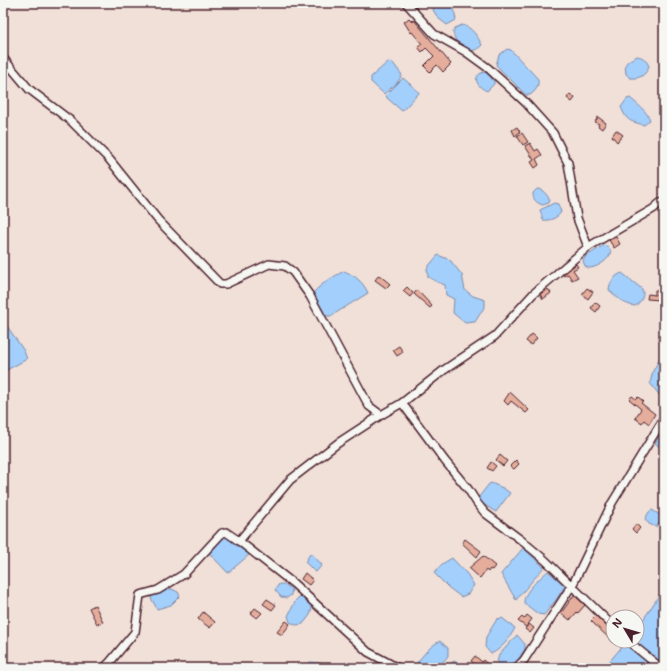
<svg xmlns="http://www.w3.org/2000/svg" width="667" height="671" font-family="'Shantell Sans',sans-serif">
	<rect width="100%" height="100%" fill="#f1e0d8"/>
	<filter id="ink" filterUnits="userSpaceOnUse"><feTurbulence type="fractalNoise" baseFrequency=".025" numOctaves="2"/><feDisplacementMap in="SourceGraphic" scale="8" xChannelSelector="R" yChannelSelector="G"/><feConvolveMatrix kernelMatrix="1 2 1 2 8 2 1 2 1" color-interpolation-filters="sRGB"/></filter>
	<g filter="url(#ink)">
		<g fill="#a2cffc" stroke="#7f89a8">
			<polygon points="434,3 453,3 456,20 447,25 438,18 433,10"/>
			<path d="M462 25C471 26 478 37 482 45 471 58 455 46 453 32L455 28Z"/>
			<path d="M507 49 511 50 538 79C539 86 536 91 530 95H526L496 65 499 55Z"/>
			<path d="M637 56C644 57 646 60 649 66 646 75 640 79 630 78L626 74 625 65 628 61Z"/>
			<polygon points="388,62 393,63 402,75 397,83 384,94 371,82 371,77"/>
			<path d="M484 72 487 73 494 81V84L487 91C477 87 471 76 484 72Z"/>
			<polygon points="403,78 418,91 419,93 402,111 387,98 386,95"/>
			<path d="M630 98C637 104 647 111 650 120L644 125C630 121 627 122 621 107L627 99Z"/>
			<path d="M537 189C543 189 547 195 550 200L549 203 542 205C536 202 533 200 533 193Z"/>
			<path d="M554 203 558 204 561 212C558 218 549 221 543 220L540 210Z"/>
			<path d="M604 245C622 251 599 269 588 268L585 266 583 261 585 257Z"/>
			<polygon points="438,255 450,260 462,275 465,290 473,296 485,300 485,306 475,322 465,323 453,313 454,299 446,295 445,285 437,282 428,277 427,268"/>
			<path d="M344 271C356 276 363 282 368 293L331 316H326L313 293C322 283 333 277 344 271Z"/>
			<path d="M622 273 642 289C645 296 641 302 635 306 624 305 617 297 609 290 609 283 615 275 622 273Z"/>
			<polygon points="3,320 24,351 27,359 3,372"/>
			<polygon points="664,351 664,401 650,383 653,371"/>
			<polygon points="664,430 664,451 655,443"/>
			<polygon points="491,483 503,488 510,493 496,512 480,502 478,498 489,484"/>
			<polygon points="652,510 662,516 659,523 656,527 649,524 645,519 649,512"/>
			<polygon points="225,534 250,554 228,573 209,553"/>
			<polygon points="523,548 544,567 516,600 501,574"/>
			<polygon points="310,554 312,554 322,565 316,572 313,570 305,562"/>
			<polygon points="452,558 467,574 474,585 468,594 461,597 449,588 434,573 442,564"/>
			<path d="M548 571 565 586 556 600 544 615 538 614 524 603C523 592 540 578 548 571Z"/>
			<path d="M279 584C285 584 288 586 292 590L291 595 287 598 281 597 275 590Z"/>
			<polygon points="664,588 664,664 634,641 637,641 637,629"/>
			<polygon points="164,589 172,589 178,592 180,596 171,605 157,609 151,598 153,594"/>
			<polygon points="300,596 313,604 310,615 303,624 296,625 290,622 288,616 296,600"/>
			<path d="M502 618 515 628C509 639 503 648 491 654L485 647 486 637 497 619Z"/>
			<polygon points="517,635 525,644 525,649 513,668 500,668 497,662 499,655"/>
			<path d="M440 641 448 648V656L438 668 421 667 417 663C423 655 430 646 440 641Z"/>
			<polygon points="625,643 636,650 658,668 604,668"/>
			<polygon points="454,661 465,668 445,668"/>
			<polygon points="310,662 320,663 326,666 327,668 303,668"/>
		</g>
		<g fill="#e5ad9c" stroke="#4a1f2b">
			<polygon points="409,18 413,22 414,20 451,64 443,72 437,65 430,72 424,66 434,56 426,48 422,52 418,47 422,44 412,32 411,33 404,22"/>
			<polygon points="570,94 575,98 572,102 567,98"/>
			<polygon points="598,117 606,123 602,129 598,126 599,124 595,122"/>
			<polygon points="517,127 520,132 515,136 512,130"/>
			<polygon points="616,130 623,135 617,142 612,136"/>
			<polygon points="522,133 528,142 523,145 517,136"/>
			<polygon points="530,143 535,151 538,149 542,155 536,159 539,165 535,168 531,162 534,160 525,146"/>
			<polygon points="616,237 620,244 614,248 609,240"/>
			<polygon points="576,264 578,267 573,270 578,277 572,280 568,274 564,276 563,275"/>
			<polygon points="379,275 390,284 386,288 375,280"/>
			<polygon points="407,287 413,293 410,297 403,291"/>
			<polygon points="587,288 593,292 588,299 582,294"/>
			<polygon points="548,289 551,293 543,299 540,294"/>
			<polygon points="417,290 432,306 430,308 414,294"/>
			<polygon points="655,290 661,290 660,300 647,299 648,294 655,295"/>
			<polygon points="595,302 600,306 596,312 591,308"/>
			<polygon points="532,334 537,338 531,345 526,341"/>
			<polygon points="399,346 403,352 397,356 393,350"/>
			<polygon points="510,392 529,410 526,413 511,401 508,405 504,401"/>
			<polygon points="632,396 636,399 638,397 643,401 641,403 655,414 649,424 644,420 642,423 635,418 641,409 629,399"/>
			<polygon points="500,455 507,461 503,466 496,460"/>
			<polygon points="516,460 519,464 514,469 510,466"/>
			<polygon points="491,462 496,466 492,471 487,468"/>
			<polygon points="636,524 640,528 636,533 632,529"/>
			<polygon points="465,539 481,551 477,557 462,543"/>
			<polygon points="483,556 495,566 492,570 490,569 488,572 486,570 480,578 469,568"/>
			<polygon points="305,573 313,580 309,585 301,579"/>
			<polygon points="574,595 585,605 578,613 577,612 570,620 561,613"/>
			<polygon points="267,599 276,605 272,610 263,604"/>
			<polygon points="95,605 103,622 97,624 89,608"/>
			<polygon points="255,608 262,613 257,618 251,613"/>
			<polygon points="203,612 215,622 210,628 198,619"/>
			<polygon points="527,615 532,619 526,627 518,621 522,617 524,619"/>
			<polygon points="596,616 613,632 613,642 591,621"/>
			<polygon points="286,621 290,624 282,635 277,632"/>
			<polygon points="529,624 534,628 530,633 525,629"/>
			<polygon points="475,656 482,662 483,660 492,668 479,668 471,661"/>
		</g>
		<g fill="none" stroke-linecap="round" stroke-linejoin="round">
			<g stroke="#4a1f2b" stroke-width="10">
				<g id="minor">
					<polyline points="406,3 434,34 466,52 488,68 525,102 553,133 568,163 577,218 588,247"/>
					<polyline points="3,58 29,89 71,121 109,159 158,220 220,284 226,284 269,264 285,266 293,272 310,296 369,406 381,415 402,403 445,461 468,489 477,503 485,513 521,540 545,560 613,626"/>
					<polyline points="402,403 444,370 495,336 533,294 588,247 653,209 660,203 664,202"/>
					<polyline points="381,415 338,443 290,480 239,541 294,584 368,652 398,668"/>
					<polyline points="628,641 661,668"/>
					<polyline points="104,668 110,662 135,632 140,595 158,590 184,574 222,533 226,532 239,541"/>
					<polyline points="516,668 524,660 574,582 612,503 664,418"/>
				</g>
			</g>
			<use href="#minor" stroke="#f6f6f2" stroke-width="7"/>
		</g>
	</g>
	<rect width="667" height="671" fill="none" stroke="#f6f6f2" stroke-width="16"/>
	<rect x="8" y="8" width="651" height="655" fill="none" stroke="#4a1f2b" stroke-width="1.5" filter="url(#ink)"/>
	<g transform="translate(625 629) rotate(308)"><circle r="19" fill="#f6f6f2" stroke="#b1a0a2"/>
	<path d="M0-3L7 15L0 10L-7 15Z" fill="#4a1f2b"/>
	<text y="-6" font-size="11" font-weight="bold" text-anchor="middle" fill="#4a1f2b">N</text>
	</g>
</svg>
